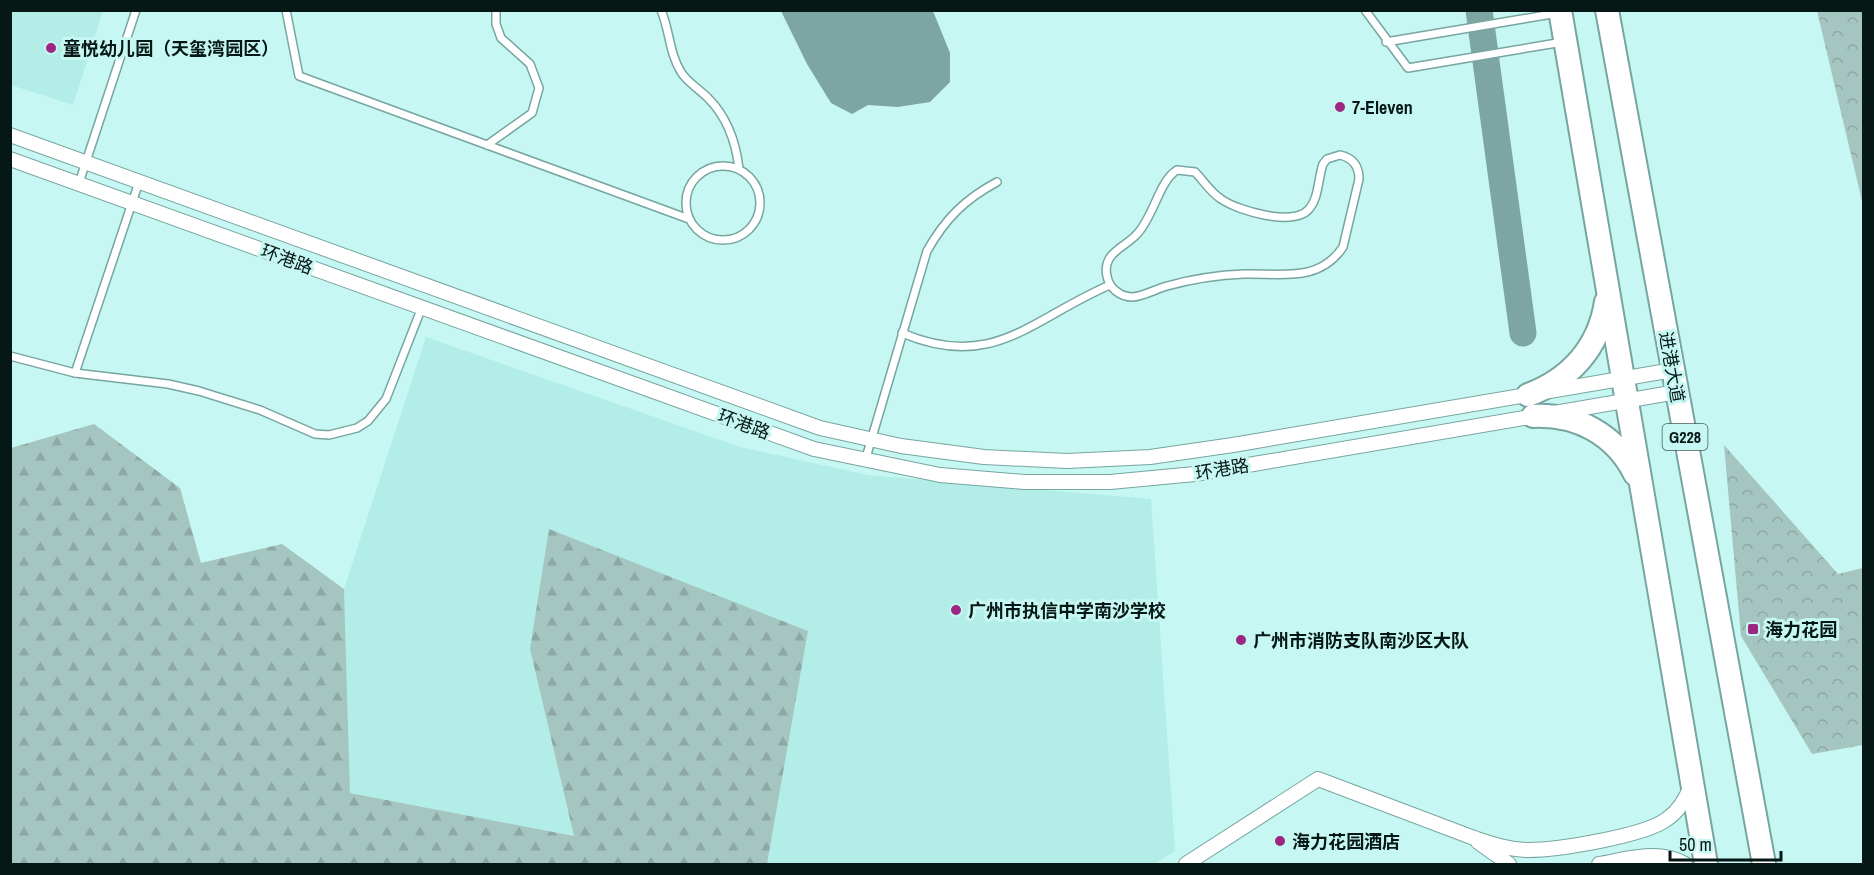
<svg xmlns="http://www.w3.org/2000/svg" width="1874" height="875" font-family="'Archivo Narrow','Noto Sans SC',sans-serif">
	<defs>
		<pattern id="forest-firs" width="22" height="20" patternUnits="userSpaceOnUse" patternTransform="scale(1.5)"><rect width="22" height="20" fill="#a5c5c1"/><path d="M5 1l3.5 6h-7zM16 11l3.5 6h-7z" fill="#8da8a5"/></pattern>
		<pattern id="park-crowns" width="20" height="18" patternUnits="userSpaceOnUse" patternTransform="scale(1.5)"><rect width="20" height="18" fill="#a5c5c1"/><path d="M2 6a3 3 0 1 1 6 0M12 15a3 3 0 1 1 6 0" fill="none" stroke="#8da8a5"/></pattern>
	</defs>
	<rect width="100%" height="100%" fill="#c7f7f2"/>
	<g fill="#b2ede7">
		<polygon points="11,10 103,11 73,105 11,85"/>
		<polygon points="426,337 740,447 868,475 1151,499 1175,851 1154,864 767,864 808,631 530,649 574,836 350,793 344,589"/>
	</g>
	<polygon fill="url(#forest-firs)" points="94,424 180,488 201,563 282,544 344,589 350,793 574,836 530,649 549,529 808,631 767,864 11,864 11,448"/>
	<g fill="url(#park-crowns)">
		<polygon points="1817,11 1863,11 1863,204 1862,201"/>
		<polygon points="1724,445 1838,574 1863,568 1863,745 1812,754 1741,636"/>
	</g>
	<polygon fill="#7da5a1" points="781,11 933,11 950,53 950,82 930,102 898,107 868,105 852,114 831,103 807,64"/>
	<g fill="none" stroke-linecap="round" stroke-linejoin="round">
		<polyline stroke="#7da5a1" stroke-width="27" points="1479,10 1523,333"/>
		<g stroke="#77a5a1" stroke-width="10">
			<g id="service">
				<polyline points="286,10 299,76 689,219"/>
				<path d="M661 10C670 31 669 53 681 72 687 82 699 89 708 98 727 117 736 142 739 169"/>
				<polyline points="1365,10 1408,68 1563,42"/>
				<polyline points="1386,42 1558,13"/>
				<polyline points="487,145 532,113 539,88 530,64 501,38 496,24 496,10"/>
				<path d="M1340 155C1353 158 1359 166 1359 179L1343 247C1319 283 1281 273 1244 274 1218 275 1192 279 1167 286 1156 289 1144 296 1133 297 1120 297 1109 288 1107 276 1105 269 1107 260 1112 255 1119 247 1130 242 1137 234 1154 216 1159 181 1177 170L1195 172C1204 181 1210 192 1221 199 1238 211 1294 227 1309 209 1319 198 1318 178 1323 164L1327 159Z"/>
				<circle cx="723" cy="203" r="37"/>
				<polyline points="79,183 136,10"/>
				<path d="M902 333C994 372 1032 318 1110 285"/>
				<polyline points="10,356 75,373 168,384 199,391 260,410 315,434 329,435 357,428 368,421 386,399 422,307"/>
				<polyline points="75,373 139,182"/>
				<path d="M865 461 927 251C945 219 965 199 997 182"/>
			</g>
		</g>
		<g stroke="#77a5a1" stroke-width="16">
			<g id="minor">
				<polyline points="10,135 820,428 901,446 984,457 1067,461 1150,457 1233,445 1673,370"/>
				<polyline points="10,159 814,449 940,475 1025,482 1110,482 1195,474 1677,392"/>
				<polyline points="1478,842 1509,864"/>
				<path d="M1186 864 1318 779 1474 838C1492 844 1509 850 1528 850 1557 850 1645 836 1667 819 1679 811 1686 799 1691 785"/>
				<path d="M1599 864C1628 859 1658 849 1685 864"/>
			</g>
		</g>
		<g stroke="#77a5a1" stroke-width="26">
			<g id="trunk">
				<polyline points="1560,10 1706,864"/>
				<polyline points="1607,10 1764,864"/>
				<path d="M1528 395C1571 379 1599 347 1606 302"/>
				<path d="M1533 416C1577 414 1615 434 1635 474"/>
			</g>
		</g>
		<use href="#service" stroke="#fff" stroke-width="7"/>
		<use href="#minor" stroke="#fff" stroke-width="14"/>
		<use href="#trunk" stroke="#fff" stroke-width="22"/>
	</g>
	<g fill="#9b2782" stroke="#c7f7f2" stroke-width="2">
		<circle cx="51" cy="48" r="6"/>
		<circle cx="1340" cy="107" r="6"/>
		<circle cx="956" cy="610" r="6"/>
		<rect x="1747" y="623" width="12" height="12" rx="3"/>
		<circle cx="1241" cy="640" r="6"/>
		<circle cx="1280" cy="841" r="6"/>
	</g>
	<g text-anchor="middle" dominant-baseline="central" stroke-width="6" stroke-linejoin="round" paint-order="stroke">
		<rect fill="#c7f7f2" stroke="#405b58" stroke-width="1.5" x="1662.5" y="424" width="45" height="26" rx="4.5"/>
		<g font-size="16" font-weight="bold" fill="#061816">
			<text x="1685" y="437">G228</text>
		</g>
		<g font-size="18" font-weight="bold" fill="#061816" stroke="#c7f7f2" text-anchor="start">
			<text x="63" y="48">童悦幼儿园（天玺湾园区）</text>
			<text x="1352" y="107">7-Eleven</text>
			<text x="968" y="610">广州市执信中学南沙学校</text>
			<text x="1765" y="629">海力花园</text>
			<text x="1253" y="640">广州市消防支队南沙区大队</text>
			<text x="1292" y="841">海力花园酒店</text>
		</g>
		<g font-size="18" fill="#061816" stroke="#c7f7f2">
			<text transform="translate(287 259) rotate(20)">环港路</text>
			<text transform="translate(1672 367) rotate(80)">进港大道</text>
			<text transform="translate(744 424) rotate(20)">环港路</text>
			<text transform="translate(1222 469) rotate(-9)">环港路</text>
		</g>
	</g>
	<rect width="1874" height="875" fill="none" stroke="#061816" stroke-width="24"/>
	<path d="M1670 851v9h111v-9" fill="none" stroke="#061816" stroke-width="3"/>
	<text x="1679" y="851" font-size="18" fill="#061816" stroke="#c7f7f2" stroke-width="4.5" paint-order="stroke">50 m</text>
</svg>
